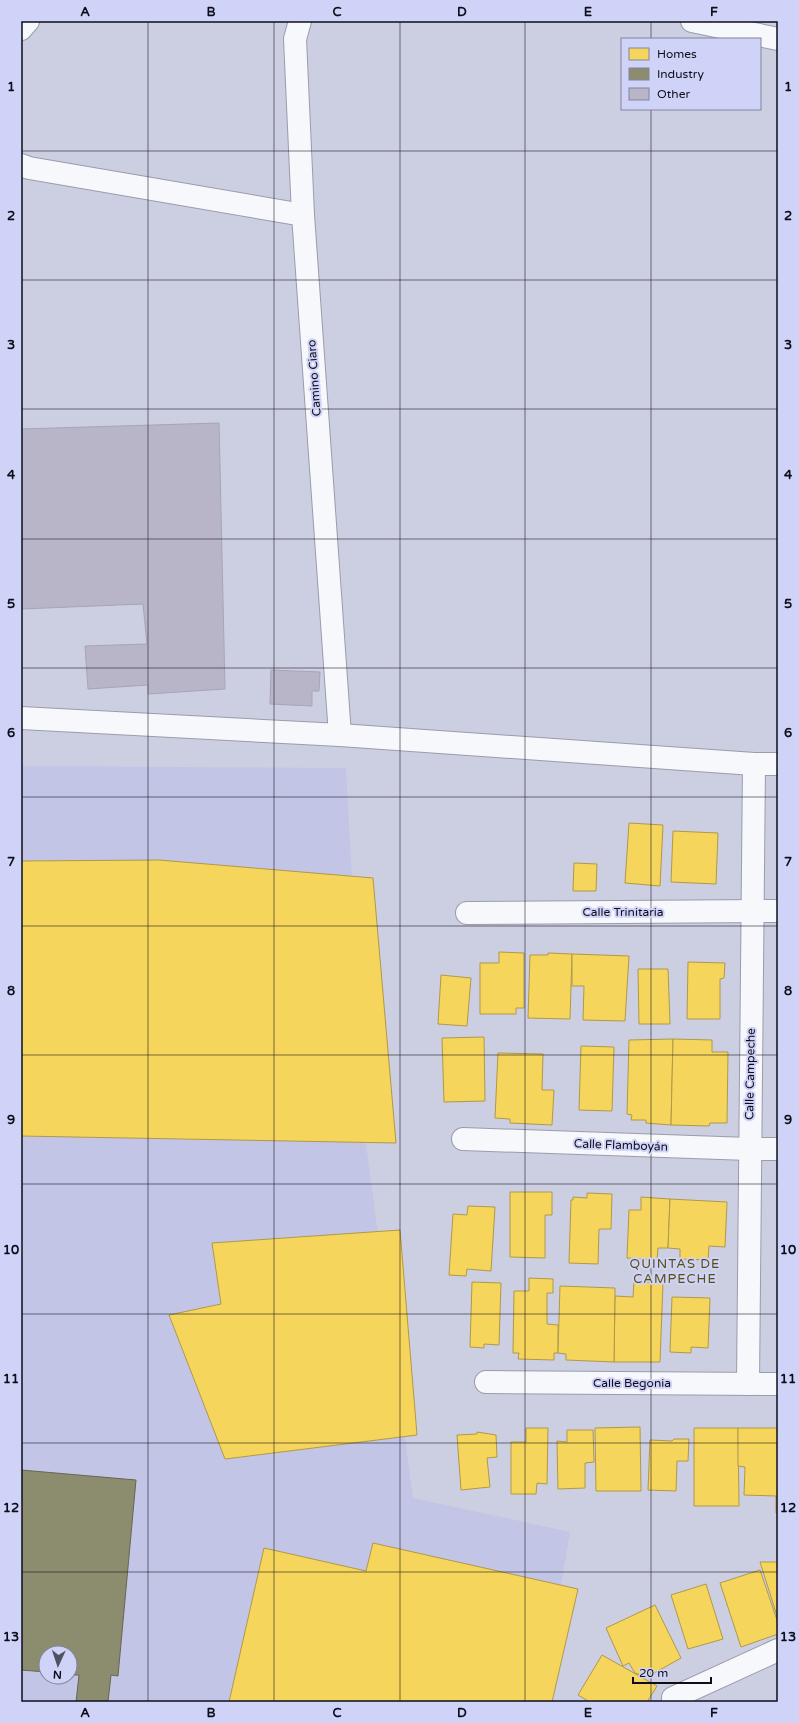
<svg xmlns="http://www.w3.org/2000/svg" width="799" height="1723" font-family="'Varela Round',sans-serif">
	<rect width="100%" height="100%" fill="#cccee2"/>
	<path fill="#c2c5e6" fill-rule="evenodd" d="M21 766 346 768 366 1144 413 1498 570 1532 541 1702H21ZM46 1653H70V1677H46Z"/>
	<g fill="#f6d55c" stroke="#b09948">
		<polygon points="629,823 663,825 660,886 625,883"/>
		<polygon points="673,831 718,833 716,884 671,882"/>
		<polygon points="159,860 373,878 396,1143 21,1136 21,861"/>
		<polygon points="574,863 597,864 596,891 573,891"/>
		<polygon points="499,952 524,953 524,1008 516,1008 516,1014 480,1014 480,963 499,963"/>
		<polygon points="548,953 572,954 570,1019 528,1018 530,955 548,955"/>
		<polygon points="572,954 629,956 625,1021 583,1020 584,986 572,986"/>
		<polygon points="688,962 725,963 724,978 720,979 720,1019 687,1019"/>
		<polygon points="638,969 668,969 670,1024 639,1024"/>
		<polygon points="441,975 471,978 467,1026 438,1024"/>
		<polygon points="484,1037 485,1101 444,1102 442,1038"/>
		<polygon points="673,1039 671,1125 646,1123 646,1120 631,1120 632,1115 627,1114 629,1040"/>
		<polygon points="673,1039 712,1040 712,1052 728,1052 727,1123 710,1123 709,1126 671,1125"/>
		<polygon points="581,1046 614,1047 612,1111 579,1110"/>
		<polygon points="498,1053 543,1054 542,1090 554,1090 552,1125 510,1123 510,1119 495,1118"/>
		<polygon points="510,1192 552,1192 552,1215 545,1215 545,1258 510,1257"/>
		<polygon points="587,1193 612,1194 611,1229 599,1229 598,1264 569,1263 571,1200 573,1200 573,1197 587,1198"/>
		<polygon points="641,1197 670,1199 668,1248 658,1248 657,1260 627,1258 629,1210 641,1210"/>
		<polygon points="670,1199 727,1202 725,1247 709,1246 708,1260 680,1259 680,1249 668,1248"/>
		<polygon points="468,1206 495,1207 491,1271 467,1269 466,1276 449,1275 453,1214 467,1215"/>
		<polygon points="400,1230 417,1435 225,1459 169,1315 221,1304 212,1243"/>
		<polygon points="529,1278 553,1279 553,1293 547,1293 547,1324 558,1325 558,1353 554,1353 554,1360 518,1359 519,1353 513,1353 514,1291 529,1291"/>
		<polygon points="472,1282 501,1283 499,1345 484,1344 484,1348 470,1347"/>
		<polygon points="634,1282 663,1283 660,1362 614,1362 615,1296 633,1297"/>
		<polygon points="560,1286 615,1288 614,1362 566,1360 566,1354 558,1353"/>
		<polygon points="672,1297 710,1298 708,1348 691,1347 691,1353 670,1352"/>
		<polygon points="640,1427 641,1491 596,1491 595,1428"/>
		<polygon points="526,1428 548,1428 547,1484 537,1483 536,1494 511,1494 511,1442 526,1442"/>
		<polygon points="694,1428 738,1428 739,1506 694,1506"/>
		<polygon points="738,1428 778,1428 778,1513 776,1513 776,1496 744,1495 745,1467 738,1466"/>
		<polygon points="567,1430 593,1430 594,1462 585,1463 585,1488 558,1489 557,1441 567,1442"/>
		<polygon points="477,1432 496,1435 497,1457 487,1458 490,1487 461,1490 457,1435 477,1434"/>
		<polygon points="674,1439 689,1439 688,1461 677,1461 676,1491 648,1490 650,1440 672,1441"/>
		<polygon points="373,1543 578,1589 552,1702 229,1702 264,1548 366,1571"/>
		<polygon points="760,1562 778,1562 778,1619"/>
		<polygon points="760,1570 778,1623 778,1634 741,1647 720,1583"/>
		<polygon points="706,1584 723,1639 688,1649 671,1595"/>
		<polygon points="655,1605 681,1658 647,1677 635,1673 629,1663 623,1666 606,1628"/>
		<polygon points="602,1655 657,1686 647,1702 590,1702 578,1695"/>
	</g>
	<polygon fill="#8c8c6e" stroke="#665" points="21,1470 136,1480 118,1676 111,1675 108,1702 76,1702 79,1675 70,1675 70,1653 46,1653 46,1672 21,1670"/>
	<g fill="#b8b5c8" stroke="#a7a5b4">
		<polygon points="219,423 225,689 148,694 148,685 88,689 85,646 147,644 143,604 21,609 21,429"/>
		<polygon points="271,670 320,672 319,691 312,691 312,706 270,704"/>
	</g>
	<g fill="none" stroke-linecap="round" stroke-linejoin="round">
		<g stroke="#9a9cac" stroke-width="24">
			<g id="minor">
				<polyline points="300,21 295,39 303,215 340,735"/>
				<polyline points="692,21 778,39"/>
				<polyline points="21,29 28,21"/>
				<polyline points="21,165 29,168 303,215"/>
				<polyline points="21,718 340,735 754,764 778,764"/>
				<polyline points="467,913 778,911"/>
				<polyline points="463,1139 749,1149 778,1149"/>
				<polyline points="486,1382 778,1384"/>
				<polyline points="748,1384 754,764"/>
				<polyline points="673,1702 673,1698 778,1650"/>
			</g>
		</g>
		<use href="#minor" stroke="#f7f8fb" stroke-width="22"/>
	</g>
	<path fill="none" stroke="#0e0e1b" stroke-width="1" stroke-opacity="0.55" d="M148 21V1702M274 21V1702M400 21V1702M525 21V1702M651 21V39M651 109V1702M21 151H778M21 280H778M21 409H778M21 539H778M21 668H778M21 797H778M21 926H778M21 1055H778M21 1184H778M21 1314H778M21 1443H778M21 1572H778"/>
	<g text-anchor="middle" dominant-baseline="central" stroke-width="4" stroke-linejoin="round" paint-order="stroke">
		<g font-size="12" fill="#0e0e1b" stroke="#d0d3f8">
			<text transform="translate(314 378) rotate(-94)">Camino Ciaro</text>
			<text x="623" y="912">Calle Trinitaria</text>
			<text transform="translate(750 1074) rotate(-89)">Calle Campeche</text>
			<text transform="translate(621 1145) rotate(2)">Calle Flamboyán</text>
			<text x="632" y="1383">Calle Begonia</text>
		</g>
		<g font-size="13" letter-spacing="1" fill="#574e10" stroke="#d0d3f8">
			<text x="675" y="1264">QUINTAS DE<tspan x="675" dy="15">CAMPECHE</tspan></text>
		</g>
	</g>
	<rect width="799" height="1723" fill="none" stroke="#d0d3f8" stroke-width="44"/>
	<rect x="621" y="38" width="140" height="72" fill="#d0d3f8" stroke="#8284a0"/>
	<rect x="629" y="48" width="20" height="12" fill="#f6d55c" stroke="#8284a0"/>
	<text x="657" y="58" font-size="12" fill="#0e0e1b">Homes</text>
	<rect x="629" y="68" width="20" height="12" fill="#8c8c6e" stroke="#8284a0"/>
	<text x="657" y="78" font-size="12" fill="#0e0e1b">Industry</text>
	<rect x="629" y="88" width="20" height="12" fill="#b8b5c8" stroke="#8284a0"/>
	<text x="657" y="98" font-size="12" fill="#0e0e1b">Other</text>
	<g transform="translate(58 1665) rotate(183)"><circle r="19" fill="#d0d3f8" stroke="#8284a0"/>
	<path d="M0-3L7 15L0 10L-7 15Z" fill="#505161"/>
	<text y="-6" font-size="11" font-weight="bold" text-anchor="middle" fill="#0e0e1b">N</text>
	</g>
	<path d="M633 1677v6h78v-6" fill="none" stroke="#0e0e1b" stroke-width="2"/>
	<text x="639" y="1677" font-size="12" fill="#0e0e1b" stroke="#d0d3f8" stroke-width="3" paint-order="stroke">20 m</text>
	<rect x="22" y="22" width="755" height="1679" fill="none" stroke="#0e0e1b" stroke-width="1.5"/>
	<g font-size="13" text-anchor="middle" font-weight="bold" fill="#0e0e1b">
		<text x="85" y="16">A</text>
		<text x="211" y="16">B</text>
		<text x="337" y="16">C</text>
		<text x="462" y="16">D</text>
		<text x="588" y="16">E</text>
		<text x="714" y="16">F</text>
		<text x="11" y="91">1</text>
		<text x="788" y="91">1</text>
		<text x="11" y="220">2</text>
		<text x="788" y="220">2</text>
		<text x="11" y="349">3</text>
		<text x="788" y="349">3</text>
		<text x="11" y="479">4</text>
		<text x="788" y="479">4</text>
		<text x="11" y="608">5</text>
		<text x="788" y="608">5</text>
		<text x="11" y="737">6</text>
		<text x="788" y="737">6</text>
		<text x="11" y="866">7</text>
		<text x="788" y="866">7</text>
		<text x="11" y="995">8</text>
		<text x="788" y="995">8</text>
		<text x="11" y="1124">9</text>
		<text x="788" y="1124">9</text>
		<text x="11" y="1254">10</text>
		<text x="788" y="1254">10</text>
		<text x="11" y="1383">11</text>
		<text x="788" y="1383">11</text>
		<text x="11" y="1512">12</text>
		<text x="788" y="1512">12</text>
		<text x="11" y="1641">13</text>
		<text x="788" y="1641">13</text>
		<text x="85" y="1717">A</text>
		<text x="211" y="1717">B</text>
		<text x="337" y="1717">C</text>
		<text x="462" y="1717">D</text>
		<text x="588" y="1717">E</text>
		<text x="714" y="1717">F</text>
	</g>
</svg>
